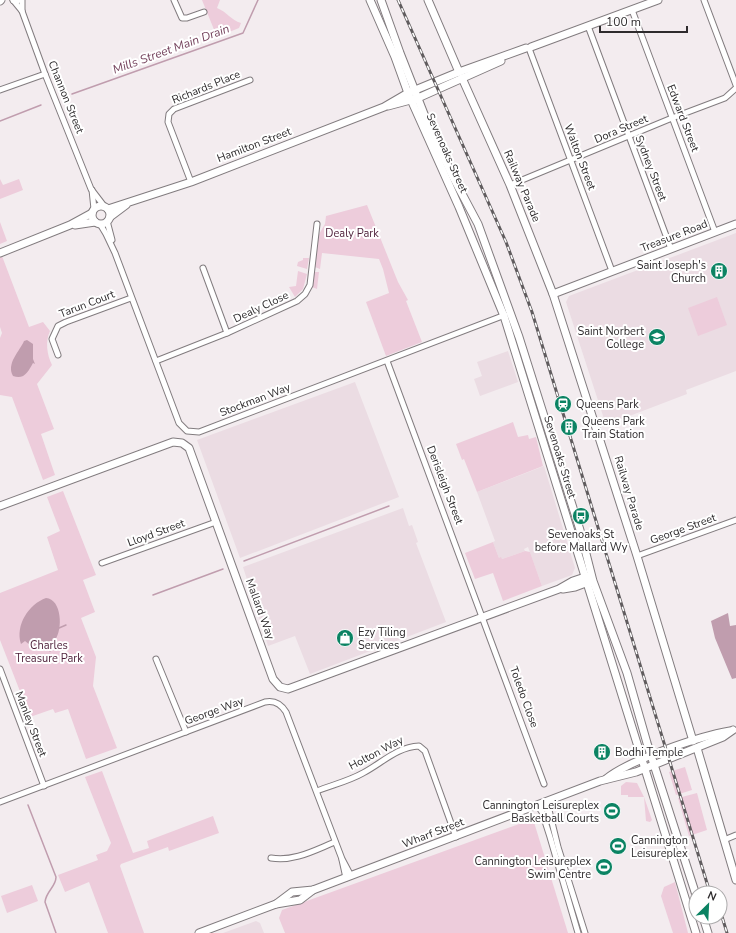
<svg xmlns="http://www.w3.org/2000/svg" width="736" height="933" font-family="'Nunito Sans',sans-serif">
	<rect width="100%" height="100%" fill="#f3ecef"/>
	<g fill="#ebdce3">
		<polygon points="736,233 736,371 686,390 687,394 606,425 566,302 569,296"/>
		<polygon points="508,351 518,382 480,396 474,379 482,376 477,362"/>
		<polygon points="355,382 399,497 240,558 197,440"/>
		<polygon points="544,466 575,568 572,575 542,586 528,547 524,549 525,551 502,559 499,558 493,542 495,541 477,492"/>
		<polygon points="403,508 409,526 412,525 418,542 416,543 446,622 310,674 295,636 268,646 243,567"/>
		<polygon points="256,921 260,923 264,933 223,933"/>
	</g>
	<g fill="#edccdb">
		<path d="M202 0H220L217 8C227 12 231 20 241 23L239 28 217 37Z"/>
		<polygon points="0,179 3,185 19,179 23,190 0,199"/>
		<polygon points="367,205 398,282 408,300 406,301 422,342 386,356 366,302 389,293 383,269 379,259 322,253 320,269 315,267 318,236 325,224 326,216"/>
		<polygon points="0,222 7,241 0,244"/>
		<path d="M2 256 29 327 43 322 50 331C45 341 47 355 52 365L37 384 54 429 41 434 55 475 43 480 12 397 0 395V338L2 333 0 327V257Z"/>
		<polygon points="303,258 309,258 307,269 297,266 298,262 303,260"/>
		<polygon points="298,271 307,274 303,289 295,297 289,287 296,286"/>
		<polygon points="314,272 319,272 317,289 312,287"/>
		<polygon points="717,297 727,325 698,336 688,308"/>
		<polygon points="513,422 518,437 528,435 529,439 536,437 543,466 477,492 464,459 462,460 456,444"/>
		<polygon points="63,491 96,575 83,580 95,612 81,618 96,657 93,686 117,748 86,759 68,709 55,713 53,709 30,717 0,640 0,593 58,570 47,537 60,531 47,497"/>
		<polygon points="493,542 499,558 501,557 502,559 525,551 530,552 542,586 503,601 493,573 475,579 465,553"/>
		<polygon points="685,767 692,790 676,795 669,772"/>
		<polygon points="102,771 133,853 149,848 147,841 213,816 219,833 169,851 168,847 121,864 120,866 144,933 108,933 89,882 65,892 58,875 98,860 96,855 107,851 111,843 85,777"/>
		<polygon points="626,782 637,783 644,797 628,797 628,795 621,795 621,786"/>
		<polygon points="697,793 707,830 689,836 678,798"/>
		<polygon points="644,797 652,820 650,822 646,821"/>
		<polygon points="533,819 568,933 285,933 279,918 282,910"/>
		<polygon points="675,882 688,933 673,933 661,896 664,887"/>
		<polygon points="32,885 38,901 7,913 1,896"/>
	</g>
	<g fill="#c09dae">
		<path d="M27 340 33 344V359L35 364 33 363C28 372 24 380 13 376 6 363 20 351 24 341Z"/>
		<path d="M46 598C62 599 63 630 55 640 50 646 43 647 35 649L25 641 21 644C15 625 29 604 46 598Z"/>
		<polygon points="728,613 730,626 736,625 736,678 732,679 715,638 711,621"/>
	</g>
	<g fill="none" stroke-linecap="round" stroke-linejoin="round">
		<g stroke="#c09dae" stroke-width="1.5">
			<polyline points="72,94 243,33 258,0"/>
			<polyline points="0,121 41,105"/>
			<polyline points="244,561 389,506"/>
			<polyline points="153,595 223,569"/>
			<polyline points="59,628 66,625"/>
			<polyline points="48,646 50,651"/>
			<path d="M28 805 56 877C56 887 46 891 45 902L56 933"/>
		</g>
		<g stroke="#827c7f" stroke-width="7">
			<g id="street">
				<polyline points="13,0 22,11"/>
				<polyline points="22,0 22,11 45,74 91,189 104,206"/>
				<polyline points="174,0 182,18 187,18 204,12"/>
				<polyline points="704,0 736,85"/>
				<polyline points="632,10 715,232"/>
				<polyline points="588,26 671,249"/>
				<polyline points="530,51 612,271"/>
				<polyline points="0,90 45,74"/>
				<polyline points="191,182 168,122 169,114 174,109 250,80"/>
				<polyline points="510,185 672,118 725,98 736,88"/>
				<polyline points="92,190 94,209"/>
				<polyline points="107,221 112,240"/>
				<polyline points="100,224 106,234 115,253 179,423 187,431 199,432 505,315"/>
				<polyline points="203,268 227,333"/>
				<polyline points="58,355 52,339 58,326 66,322 131,298"/>
				<polyline points="156,361 227,333 297,301 305,294 310,285 317,224"/>
				<polyline points="387,361 544,784"/>
				<polyline points="637,556 736,520"/>
				<polyline points="102,563 216,522"/>
				<polyline points="156,659 186,732"/>
				<polyline points="0,669 44,786"/>
				<path d="M317 791C332 785 349 781 363 773 382 763 397 747 419 746L425 751 456 837"/>
				<path d="M0 802 265 702C274 700 281 704 286 712L342 859 351 876"/>
				<polyline points="544,804 549,810 558,847 585,933"/>
				<polyline points="538,806 542,812 550,837 578,933"/>
				<polyline points="724,840 736,835"/>
				<path d="M271 858C294 862 315 850 335 842"/>
				<polyline points="342,860 346,878"/>
			</g>
		</g>
		<g stroke="#827c7f" stroke-width="9">
			<g id="secondary">
				<polyline points="14,0 17,0"/>
				<polyline points="370,0 395,57 408,93 459,207 504,316 696,933"/>
				<polyline points="381,0 400,53 426,119 452,175 478,224 519,337 580,530 593,581 627,673 647,743 696,895"/>
				<polyline points="428,0 459,72"/>
				<polyline points="0,1 1,0"/>
				<polyline points="531,47 658,0"/>
				<polyline points="462,78 510,185 553,294 637,556 693,741"/>
				<polyline points="388,106 418,98 501,61"/>
				<circle cx="101" cy="215" r="9"/>
				<polyline points="108,209 191,182 384,107 408,93 459,72 526,48"/>
				<polyline points="110,217 126,205"/>
				<polyline points="75,225 95,222"/>
				<polyline points="0,253 70,225 92,213"/>
				<polyline points="553,294 736,224"/>
				<polyline points="0,506 173,442 182,443 189,448 273,679 280,687 288,689 559,589 573,581 588,576"/>
				<polyline points="563,589 575,587 591,581"/>
				<polyline points="697,748 736,880"/>
				<path d="M606 779C629 760 700 736 730 731"/>
				<polyline points="276,904 292,892 313,890 600,781 636,772 723,737 733,730"/>
				<polyline points="703,917 708,933"/>
				<polyline points="199,933 276,904 300,900 313,890"/>
			</g>
		</g>
		<use href="#street" stroke="#fff" stroke-width="5"/>
		<use href="#secondary" stroke="#fff" stroke-width="7"/>
		<g stroke="#605c5e" stroke-width="3">
			<g id="rail">
				<polyline points="398,0 506,242 532,312 710,893"/>
				<polyline points="720,910 727,933"/>
			</g>
		</g>
		<use href="#rail" stroke="#fff" stroke-width="1.5" stroke-dasharray="4.5" stroke-linecap="butt"/>
	</g>
	<defs>
		<g id="building-disc" transform="scale(0.9)"><circle r="9.5" fill="#0b8363" stroke="#fff"/><path d="M-4-6H4V6H1V3H-1V6H-4ZM-2.5-4.3h1.7v1.8h-1.7ZM.8-4.3h1.7v1.8H.8ZM-2.5-1h1.7V.8h-1.7ZM.8-1h1.7V.8H.8Z" fill="#fff"/></g>
		<g id="university-disc" transform="scale(0.9)"><circle r="9.5" fill="#0b8363" stroke="#fff"/><path d="M0-5L7-2L0 1L-7-2ZM-4 1L0 2.5L4 1V4Q0 6-4 4Z" fill="#fff"/></g>
		<g id="station-disc" transform="scale(0.9)"><circle r="9.5" fill="#0b8363" stroke="#fff"/><path d="M-3-6H3Q5-6 5-4V2Q5 4 3 4L4.5 6H3L1.5 4h-3L-3 6H-4.5L-3 4Q-5 4-5 2V-4Q-5-6-3-6ZM-3.5-4v3h7v-3ZM-3.5 1v1.5H-2V1ZM2 1v1.5H3.5V1Z" fill="#fff"/></g>
		<g id="bus-disc" transform="scale(0.9)"><circle r="9.5" fill="#0b8363" stroke="#fff"/><path d="M-5-6H5V4H4V6H2V4H-2V6H-4V4H-5ZM-3.5-4V0h7V-4ZM-3.5 1.2v1.5H-2V1.2ZM2 1.2v1.5H3.5V1.2Z" fill="#fff"/></g>
		<g id="shop-disc" transform="scale(0.9)"><circle r="9.5" fill="#0b8363" stroke="#fff"/><path d="M-5-2.5h2.3a2.7 3.5 0 0 1 5.4 0H5L5.5 6h-11ZM-1.5-2.5h3a1.5 2.3 0 0 0-3 0Z" fill="#fff"/></g>
		<g id="stadium-disc" transform="scale(0.9)"><circle r="9.5" fill="#0b8363" stroke="#fff"/><path d="M0-5a6.5 5 0 1 0 0 10a6.5 5 0 1 0 0-10ZM-3.5-1.8h7v3.6h-7Z" fill="#fff"/></g>
	</defs>
	<g fill-rule="evenodd">
		<use href="#building-disc" x="719" y="271"/>
		<use href="#university-disc" x="657" y="337"/>
		<use href="#station-disc" x="563" y="404"/>
		<use href="#building-disc" x="569" y="427"/>
		<use href="#bus-disc" x="581" y="516"/>
		<use href="#shop-disc" x="345" y="638"/>
		<use href="#building-disc" x="602" y="752"/>
		<use href="#stadium-disc" x="612" y="811"/>
		<use href="#stadium-disc" x="618" y="846"/>
		<use href="#stadium-disc" x="604" y="867"/>
	</g>
	<g text-anchor="middle" dominant-baseline="central" stroke-width="4" stroke-linejoin="round" paint-order="stroke">
		<g font-size="11" fill="#2e2b2d" stroke="#fff">
			<text transform="translate(206 87) rotate(-22)">Richards Place</text>
			<text transform="translate(66 97) rotate(68)">Channon Street</text>
			<text transform="translate(683 118) rotate(69)">Edward Street</text>
			<text transform="translate(621 129) rotate(-23)">Dora Street</text>
			<text transform="translate(254 145) rotate(-21)">Hamilton Street</text>
			<text transform="translate(447 153) rotate(66)">Sevenoaks Street</text>
			<text transform="translate(580 157) rotate(69)">Walton Street</text>
			<text transform="translate(651 168) rotate(69)">Sydney Street</text>
			<text transform="translate(522 186) rotate(67)">Railway Parade</text>
			<text transform="translate(674 236) rotate(-21)">Treasure Road</text>
			<text transform="translate(87 304) rotate(-21)">Tarun Court</text>
			<text transform="translate(261 307) rotate(-25)">Dealy Close</text>
			<text transform="translate(255 400) rotate(-21)">Stockman Way</text>
			<text transform="translate(560 457) rotate(73)">Sevenoaks Street</text>
			<text transform="translate(445 485) rotate(69)">Derisleigh Street</text>
			<text transform="translate(629 493) rotate(73)">Railway Parade</text>
			<text transform="translate(683 529) rotate(-20)">George Street</text>
			<text transform="translate(156 533) rotate(-20)">Lloyd Street</text>
			<text transform="translate(260 609) rotate(70)">Mallard Way</text>
			<text transform="translate(524 697) rotate(70)">Toledo Close</text>
			<text transform="translate(214 711) rotate(-20)">George Way</text>
			<text transform="translate(31 724) rotate(69)">Manley Street</text>
			<text transform="translate(376 753) rotate(-28)">Holton Way</text>
			<text transform="translate(433 833) rotate(-21)">Wharf Street</text>
		</g>
		<g font-size="11" fill="#4c1e38" stroke="#fff">
			<text x="352" y="233">Dealy Park</text>
			<text x="49" y="645">Charles<tspan x="49" dy="13">Treasure Park</tspan></text>
		</g>
		<g font-size="11" fill="#2e2b2d" stroke="#fff" text-anchor="start">
			<text x="706" y="265" text-anchor="end">Saint Joseph's<tspan x="706" dy="13">Church</tspan></text>
			<text x="644" y="331" text-anchor="end">Saint Norbert<tspan x="644" dy="13">College</tspan></text>
			<text x="576" y="404">Queens Park</text>
			<text x="582" y="421">Queens Park<tspan x="582" dy="13">Train Station</tspan></text>
			<text x="581" y="534" text-anchor="middle">Sevenoaks St<tspan x="581" dy="13">before Mallard Wy</tspan></text>
			<text x="358" y="632">Ezy Tiling<tspan x="358" dy="13">Services</tspan></text>
			<text x="615" y="752">Bodhi Temple</text>
			<text x="599" y="805" text-anchor="end">Cannington Leisureplex<tspan x="599" dy="13">Basketball Courts</tspan></text>
			<text x="631" y="840">Cannington<tspan x="631" dy="13">Leisureplex</tspan></text>
			<text x="591" y="861" text-anchor="end">Cannington Leisureplex<tspan x="591" dy="13">Swim Centre</tspan></text>
		</g>
		<g font-size="12" font-style="italic" fill="#74425c" stroke="#fff">
			<text transform="translate(171 49) rotate(-20)">Mills Street Main Drain</text>
		</g>
	</g>
	<g transform="translate(708 905) rotate(24)"><circle r="19" fill="#ffffff" stroke="#abaaab"/>
	<path d="M0-3L7 15L0 10L-7 15Z" fill="#0b8363"/>
	<text y="-6" font-size="11" font-weight="bold" text-anchor="middle" fill="#2e2b2d">N</text>
	</g>
	<path d="M600 26v6h87v-6" fill="none" stroke="#2e2b2d" stroke-width="2"/>
	<text x="606" y="26" font-size="12" fill="#2e2b2d" stroke="#ffffff" stroke-width="3" paint-order="stroke">100 m</text>
</svg>
